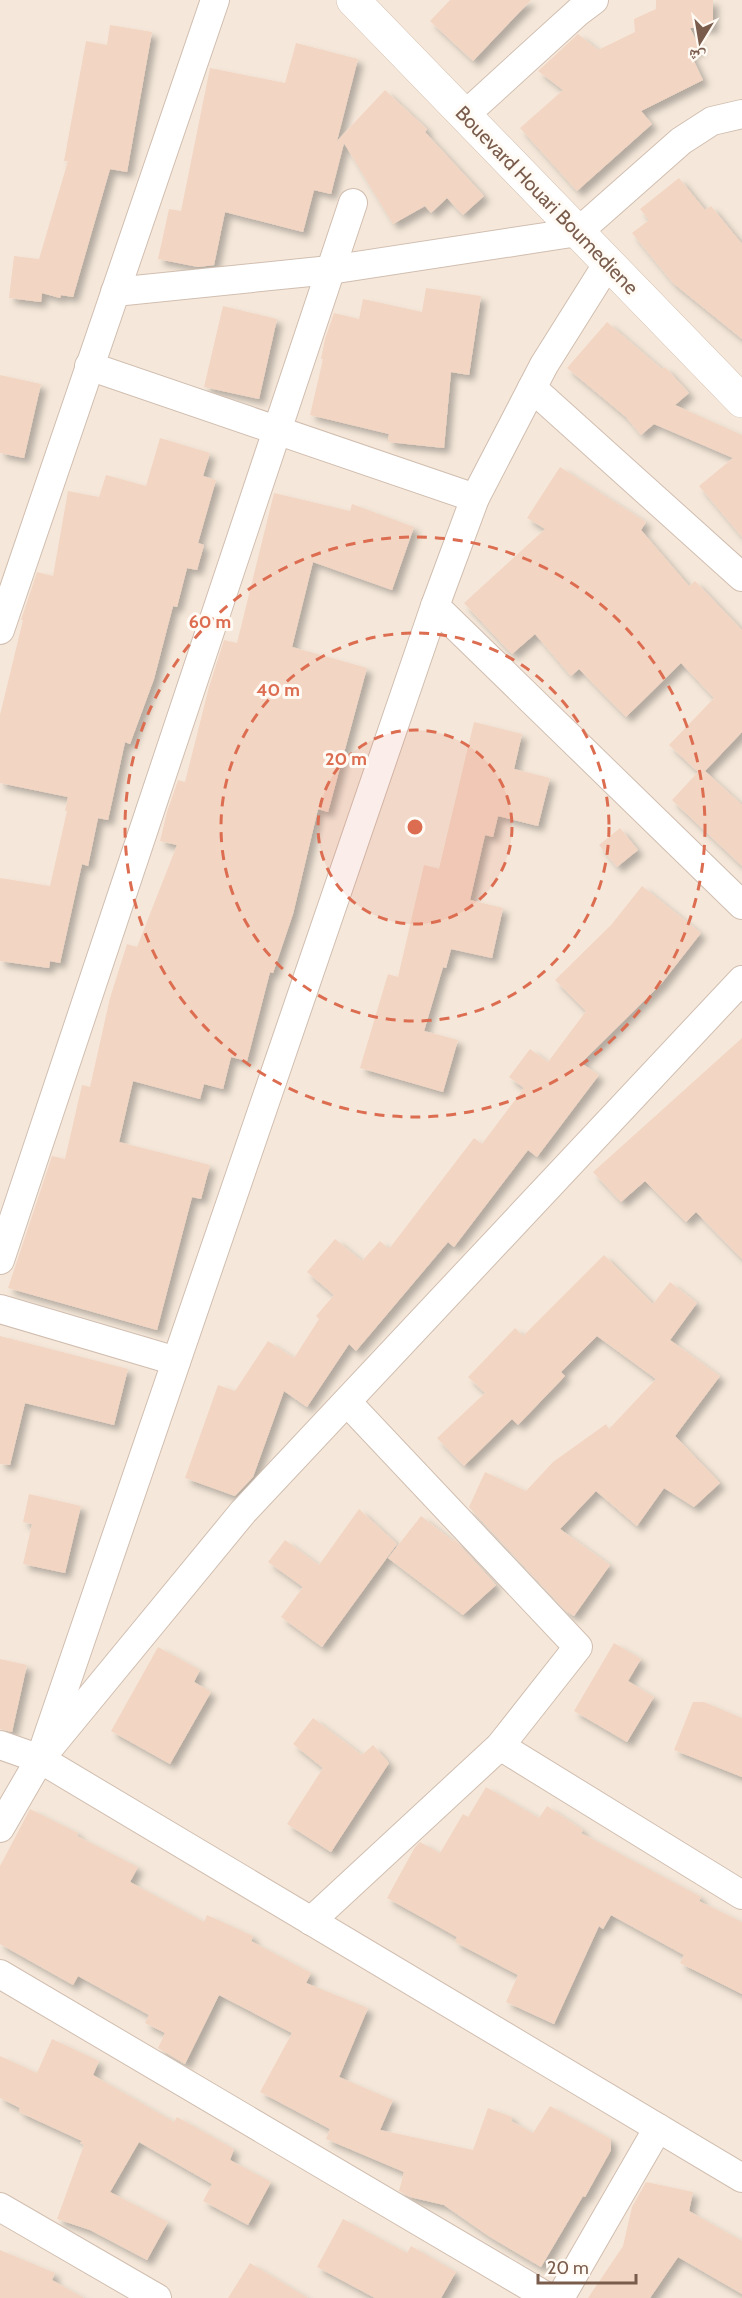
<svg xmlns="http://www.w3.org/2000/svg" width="742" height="2298" font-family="Cabin,'Noto Naskh Arabic',sans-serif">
	<defs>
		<filter id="shadow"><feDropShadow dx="5.5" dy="5.5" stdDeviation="3" flood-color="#0004"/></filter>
	</defs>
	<rect width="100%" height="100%" fill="#fdf6ec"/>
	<rect fill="#f5e8da" x="0" y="0" width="742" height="2298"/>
	<g fill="#f3d5c3" filter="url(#shadow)">
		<polygon points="450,0 531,0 473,61 430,21"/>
		<polygon points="656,0 713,0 713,28 690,28 700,48 690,53 703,80 641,111 652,124 577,191 520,128 563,90 538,71 578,34 598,50 635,32 634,19 656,9"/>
		<polygon points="110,25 152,32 127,172 110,169 73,297 61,295 60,298 42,293 41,302 9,298 14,256 39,259 68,161 64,161 86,41 107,45"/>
		<polygon points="296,43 358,59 337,141 385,90 427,129 425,132 484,196 463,215 447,198 431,213 425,206 393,224 344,143 331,194 314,190 303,232 225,212 214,265 198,267 158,259 169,209 181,211 210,68 285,83"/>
		<polygon points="679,178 705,210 711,206 742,244 742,339 673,283 632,233 649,220 640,209"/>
		<polygon points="426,288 481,296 469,375 451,372 444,448 388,442 389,434 310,415 323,359 321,359 325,339 334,313 359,319 363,299 422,312"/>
		<polygon points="223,306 277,319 259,399 204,387"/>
		<polygon points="607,322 662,369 665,367 689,393 675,405 742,435 742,537 699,486 733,458 654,424 641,435 626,417 567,368"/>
		<polygon points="0,375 41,384 24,458 0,453"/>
		<polygon points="160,438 210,453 203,476 216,480 198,543 204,545 197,570 187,568 177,607 173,606 154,679 130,744 125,742 108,820 98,818 88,866 82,864 60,963 50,961 49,968 0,961 0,878 50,886 67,811 65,811 68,797 0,783 0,715 23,620 21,620 37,572 53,576 68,491 99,497 106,475 146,486"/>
		<polygon points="560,467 646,522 641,530 689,586 695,581 742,630 742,732 705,771 742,805 742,866 672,800 698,772 669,745 714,698 681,663 626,717 579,669 571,676 535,634 512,654 464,603 545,529 527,518"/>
		<polygon points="274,493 350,511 352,504 414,527 392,590 313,562 292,647 367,668 328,812 318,809 293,914 273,973 270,972 247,1061 231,1057 223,1089 204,1084 200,1099 133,1081 119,1142 210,1165 201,1199 192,1197 157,1330 8,1288 52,1156 65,1159 82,1085 90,1087 110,998 127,944 137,947 177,845 160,841 167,812 178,780 185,782 209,687 224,640 237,643"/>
		<polygon points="474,722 522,734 514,769 550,778 538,826 498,816 493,837 485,835 470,900 503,908 492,958 451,949 446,968 443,967 424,1031 458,1040 443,1092 360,1068 388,974 398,977 424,865 439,869"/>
		<polygon points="620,828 638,850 617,867 599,845"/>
		<polygon points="642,886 701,933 661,984 581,1063 599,1075 537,1157 528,1150 454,1247 448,1242 356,1351 349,1344 307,1407 284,1391 253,1477 235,1496 185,1478 218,1385 235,1391 268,1341 294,1358 319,1319 316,1316 334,1295 307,1272 335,1239 362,1261 380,1241 389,1249 474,1138 482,1144 524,1088 509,1077 530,1049 548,1062 586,1011 555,980 611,925"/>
		<polygon points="742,1038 742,1259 696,1212 686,1222 645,1181 621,1202 593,1172"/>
		<polygon points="604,1255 653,1304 670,1282 697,1303 670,1340 720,1376 675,1436 720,1483 694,1507 664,1488 637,1526 596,1491 560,1529 610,1565 574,1616 566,1611 469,1507 485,1472 526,1491 553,1462 606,1424 609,1429 656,1379 597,1336 561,1372 565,1376 518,1425 512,1419 464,1466 437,1438 485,1393 468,1377 515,1328 523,1336"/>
		<polygon points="0,1336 128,1369 114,1425 25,1403 10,1465 0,1464"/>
		<polygon points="29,1494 81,1506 65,1573 23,1564 32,1524 23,1522"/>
		<polygon points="359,1509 397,1544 322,1647 281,1617 303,1587 268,1562 285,1540 319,1565"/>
		<polygon points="421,1516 453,1541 454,1539 496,1585 463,1615 388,1558"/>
		<polygon points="614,1643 641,1659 628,1681 654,1697 627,1742 574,1711"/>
		<polygon points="158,1647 200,1670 194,1682 211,1692 170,1764 111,1731"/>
		<polygon points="0,1659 27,1665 12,1732 0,1729"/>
		<polygon points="693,1702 704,1702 742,1718 742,1777 674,1750"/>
		<polygon points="313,1718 362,1755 373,1745 389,1763 331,1852 287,1824 323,1768 293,1744"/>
		<polygon points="486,1787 539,1818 547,1806 583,1830 581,1833 701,1897 699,1901 742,1922 742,1994 680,1963 684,1955 611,1915 603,1929 599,1926 554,2024 506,2002 518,1975 455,1942 457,1937 387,1898 415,1847 420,1842 440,1853 463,1814 468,1817"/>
		<polygon points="30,1809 78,1833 77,1836 138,1867 130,1882 204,1922 207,1915 253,1936 251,1941 311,1973 306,1983 368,2008 339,2077 393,2100 380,2130 473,2150 488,2108 512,2117 511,2121 533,2133 550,2106 611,2139 611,2150 585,2197 583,2196 541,2267 490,2237 444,2205 410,2197 399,2191 404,2172 326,2139 330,2129 260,2092 292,2033 219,1995 185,2064 158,2048 165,2033 145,2023 149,2015 78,1976 73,1985 0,1944 0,1866"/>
		<polygon points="52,2039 99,2061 93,2075 174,2122 177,2117 234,2149 230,2160 271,2182 248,2225 203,2201 212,2184 139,2142 110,2192 168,2222 147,2260 90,2230 57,2219 84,2145 80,2143 82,2141 19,2112 20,2108 0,2098 0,2056 37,2073"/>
		<polygon points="646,2182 693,2192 689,2211 742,2241 742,2294 678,2257 650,2298 588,2298 623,2246 632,2207"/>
		<polygon points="343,2219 407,2253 411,2246 456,2272 441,2298 375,2298 317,2267"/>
		<polygon points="0,2250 55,2273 52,2280 84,2298 0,2298"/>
		<polygon points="250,2263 308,2298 228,2298"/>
	</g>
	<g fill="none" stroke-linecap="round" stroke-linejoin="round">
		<g stroke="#d1beb0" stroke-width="30">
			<g id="street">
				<polyline points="465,115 578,12 594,0"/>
				<polyline points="115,292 330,270 578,232 681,141 712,121 742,114"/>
				<polyline points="89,366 475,498"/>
				<polyline points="532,388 742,577"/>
				<polyline points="435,606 742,905"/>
				<polyline points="0,630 215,0"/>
				<polyline points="0,1260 353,203"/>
				<polyline points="0,1309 176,1361"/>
				<polyline points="0,1745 40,1759 742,2178"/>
				<polyline points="500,1746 742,1895"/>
				<polyline points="40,1759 435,606 475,498 544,365 608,263"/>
				<polyline points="0,1828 40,1759 243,1512 742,980"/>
				<polyline points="311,1921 500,1746 578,1647 347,1402"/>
				<polyline points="0,1974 549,2298"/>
				<polyline points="0,2207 157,2298"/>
				<polyline points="560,2298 658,2128"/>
			</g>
		</g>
		<g stroke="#d6c0b0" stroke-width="34">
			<polyline id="secondary" points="353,0 742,401"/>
		</g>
		<use href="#street" stroke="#fff" stroke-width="28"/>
		<use href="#secondary" stroke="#fff" stroke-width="33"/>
	</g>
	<circle cx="415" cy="827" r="97" fill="#dc6d51" fill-opacity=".12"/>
	<g fill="none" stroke="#dc6d51" stroke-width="3" stroke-dasharray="10 8">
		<circle cx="415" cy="827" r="97"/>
		<circle cx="415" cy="827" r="194"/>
		<circle cx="415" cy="827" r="290"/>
	</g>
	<g text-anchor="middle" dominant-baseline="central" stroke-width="6" stroke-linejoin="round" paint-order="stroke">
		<g font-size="20" fill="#7a5c4d" stroke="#fffaf3">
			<text transform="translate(547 200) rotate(46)">Bouevard Houari Boumediene</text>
		</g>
	</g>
	<circle cx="415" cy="827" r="9" fill="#dc6d51" stroke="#fffaf3" stroke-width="3"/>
	<g font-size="18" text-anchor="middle" font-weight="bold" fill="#dc6d51" stroke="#fffaf3" stroke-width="6" stroke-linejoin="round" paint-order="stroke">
		<text x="210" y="628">60 m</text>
		<text x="278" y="696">40 m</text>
		<text x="346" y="765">20 m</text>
	</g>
	<g transform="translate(700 42) rotate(191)" stroke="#fffaf3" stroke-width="4.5" paint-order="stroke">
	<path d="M0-4.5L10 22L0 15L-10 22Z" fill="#7a5c4d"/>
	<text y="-9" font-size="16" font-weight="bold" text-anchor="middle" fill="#7a5c4d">ش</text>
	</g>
	<path d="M538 2274v9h98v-9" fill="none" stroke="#7a5c4d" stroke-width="3"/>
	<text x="547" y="2274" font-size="18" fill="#7a5c4d" stroke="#fffaf3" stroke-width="4.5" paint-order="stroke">20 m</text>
</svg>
